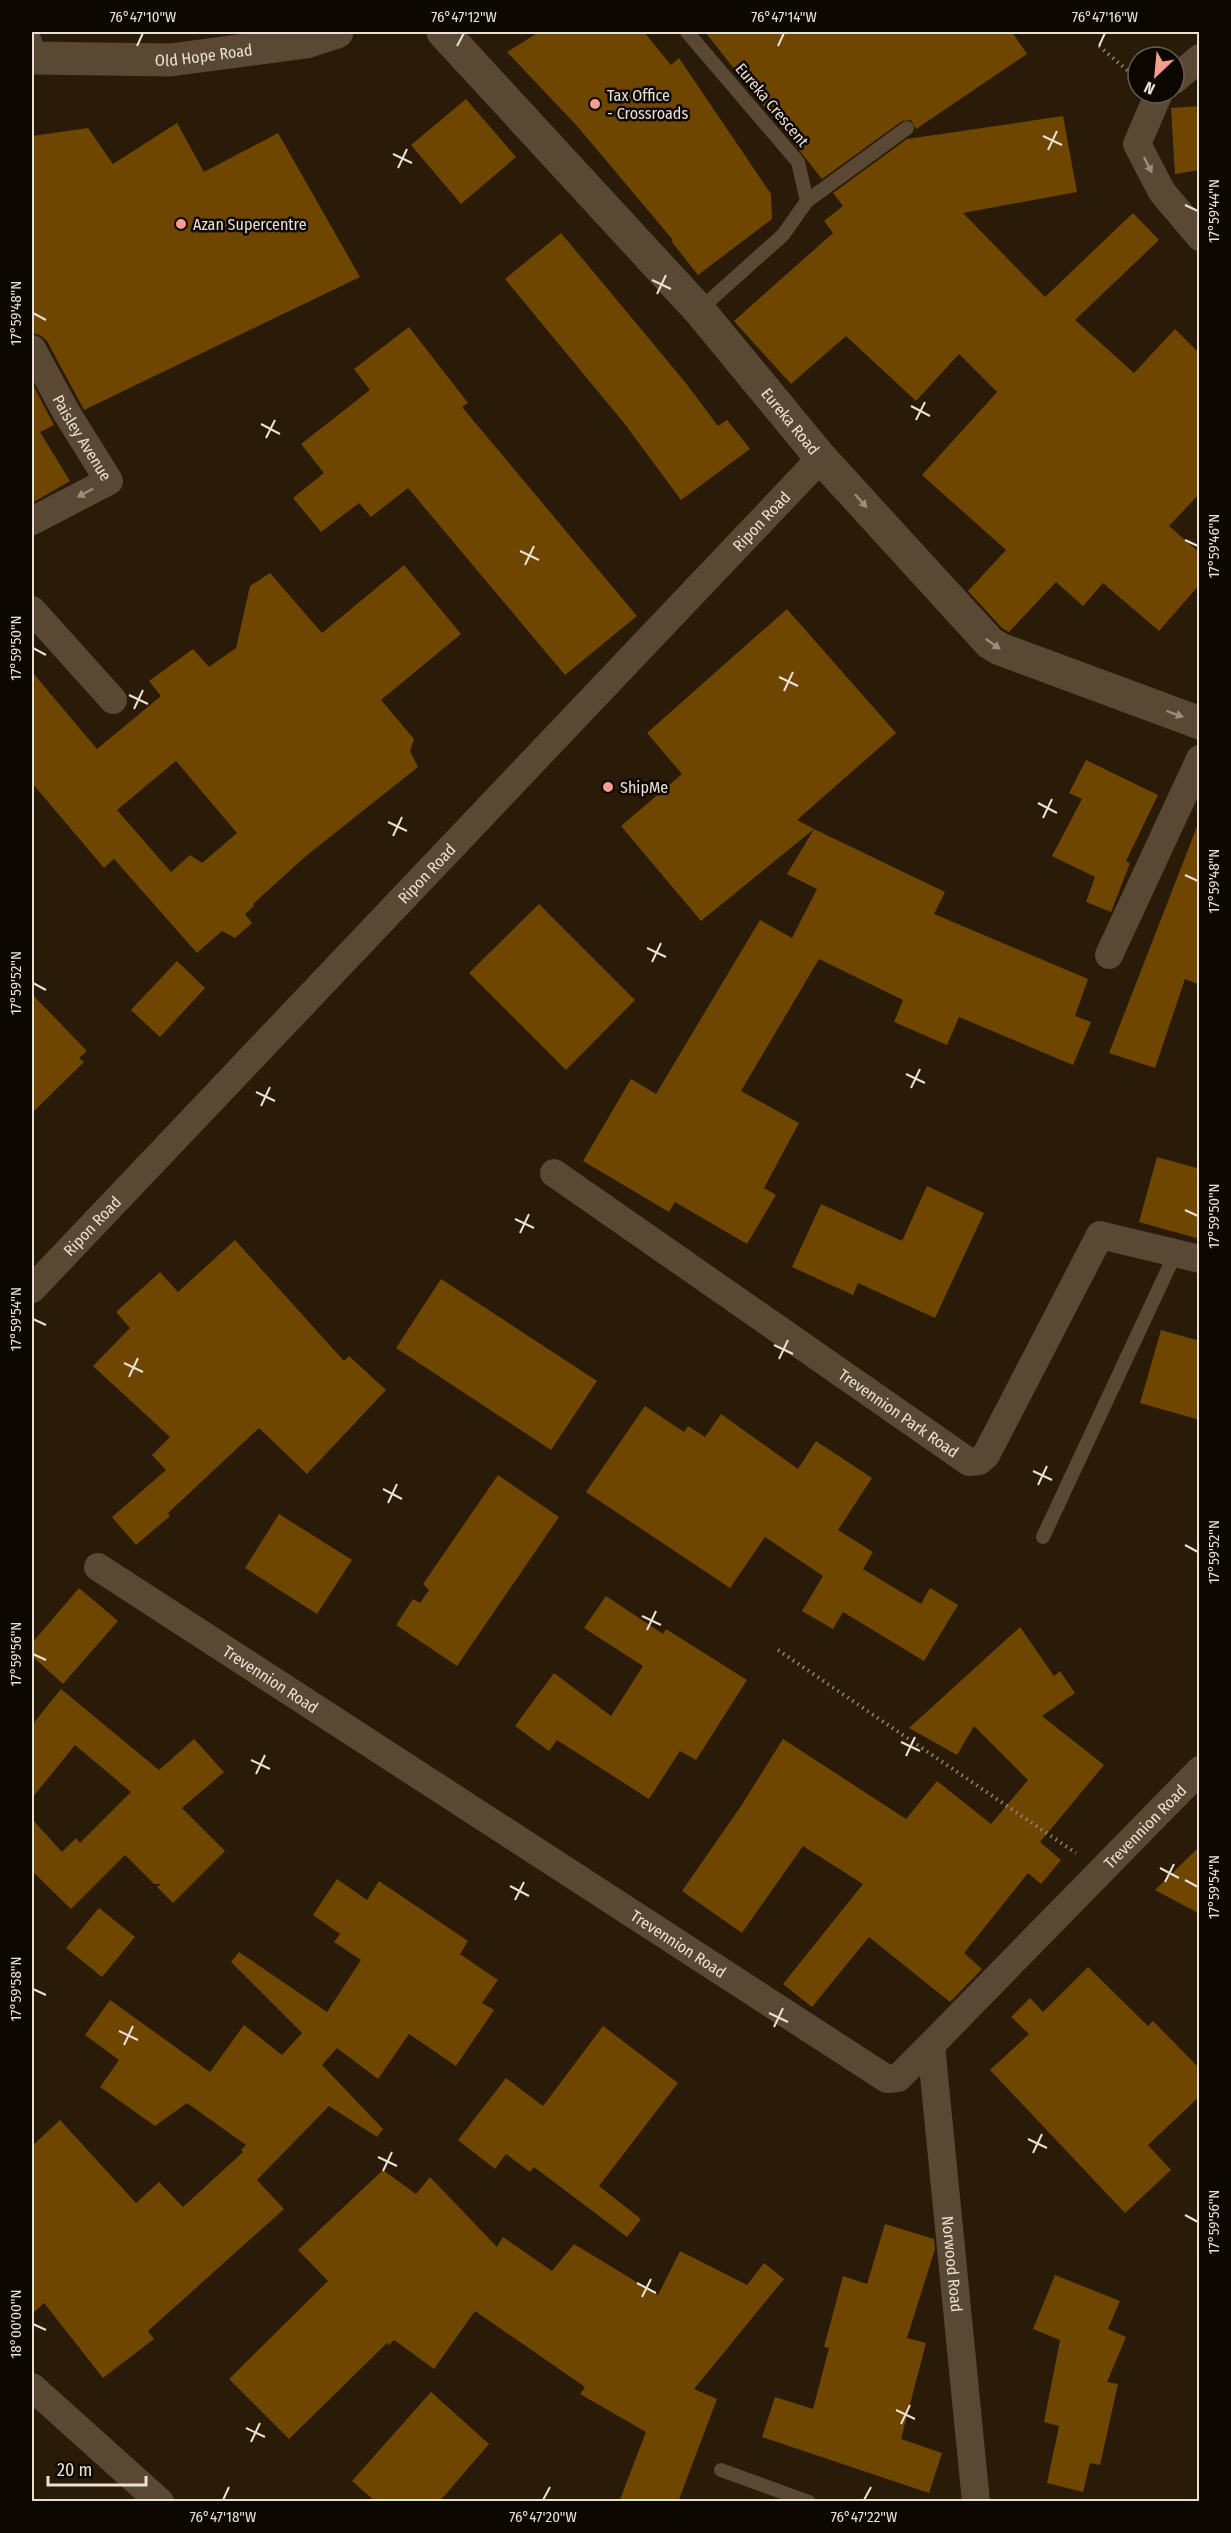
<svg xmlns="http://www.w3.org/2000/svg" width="1231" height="2533" font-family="'Fira Sans Condensed',sans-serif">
	<rect width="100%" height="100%" fill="#291b08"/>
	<g fill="#6f4600" fill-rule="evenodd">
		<polygon points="539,32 644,32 671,65 679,58 771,194 772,219 698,275 671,241 673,240 577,126 507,52"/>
		<polygon points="705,32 1012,32 1027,54 916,129 911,120 902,121 822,179"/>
		<polygon points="466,99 516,157 461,204 411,145"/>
		<polygon points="1200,106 1200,170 1175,174 1171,108"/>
		<polygon points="1063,116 1077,192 963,213 1045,297 1133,213 1159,240 1075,320 1134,373 1175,329 1200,354 1200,493 1169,526 1200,553 1200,584 1159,631 1103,583 1083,606 1056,582 1009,632 1002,628 968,591 1006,550 922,475 997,392 959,354 916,401 846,336 791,384 734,321 833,233 824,221 843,206 833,193 907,139"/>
		<polygon points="177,123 204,172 278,133 360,277 84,410 47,341 40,335 32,333 32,136 88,128 113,164"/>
		<polygon points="561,233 685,382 718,426 727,420 750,449 681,500 624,423 505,279"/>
		<polygon points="409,327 468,403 462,407 637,616 565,675 408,488 371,517 359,503 321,532 293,498 324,473 301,444 370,390 354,369"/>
		<polygon points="32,383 54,425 40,432 70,481 32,503"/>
		<path d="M404 565 461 634 381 700 414 739 410 751 418 767 306 856 253 904 254 906 245 914 252 923 235 938 222 931 197 953 114 859 104 868 32 783V672L97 749 161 696 149 681 193 649 209 667 236 648 250 586 270 573 322 633ZM176 761 237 833 202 863 190 855 171 872 117 810Z"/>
		<polygon points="787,609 896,733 797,820 814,829 701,921 621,826 682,774 647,733"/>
		<polygon points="1086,760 1158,795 1126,861 1130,863 1111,912 1086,902 1095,877 1052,856 1082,799 1069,793"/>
		<polygon points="1198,824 1200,824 1200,985 1185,979 1155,1068 1109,1053"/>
		<polygon points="814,829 945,892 934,914 1088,979 1075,1016 1091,1022 1073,1065 959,1017 947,1045 894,1022 903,1000 819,959 741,1091 799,1123 764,1188 776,1195 747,1244 675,1202 669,1212 583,1161 631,1079 656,1094 760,920 792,938 817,889 787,874"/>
		<polygon points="539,904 635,1000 566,1070 469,973"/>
		<polygon points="177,961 205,988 160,1037 131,1010"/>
		<polygon points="32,994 87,1051 79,1058 84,1062 32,1113"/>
		<polygon points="1157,1157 1200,1169 1200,1239 1139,1222"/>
		<polygon points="927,1186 984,1213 935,1318 858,1283 853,1295 792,1267 821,1204 902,1241"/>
		<polygon points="235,1240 344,1361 349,1356 386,1390 307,1474 259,1428 168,1513 170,1516 136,1545 112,1517 166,1470 152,1455 170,1437 93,1366 130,1328 116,1312 160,1272 178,1292"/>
		<polygon points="441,1279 597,1381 551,1450 396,1348"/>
		<polygon points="1161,1330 1200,1341 1200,1420 1140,1403"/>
		<polygon points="645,1406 684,1432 688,1426 705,1437 721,1414 798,1469 816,1441 872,1478 838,1530 873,1552 863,1569 921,1604 930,1588 958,1605 924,1661 843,1612 833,1629 802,1611 823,1576 765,1537 730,1588 586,1492"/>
		<polygon points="498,1475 559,1517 457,1666 396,1625 413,1599 420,1603 429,1590 423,1584"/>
		<polygon points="279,1514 352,1560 317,1614 245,1568"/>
		<polygon points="79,1588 118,1621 63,1684 32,1656 32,1643"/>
		<polygon points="606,1596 663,1634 666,1629 747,1680 696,1760 680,1751 649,1799 557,1740 549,1751 515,1726 554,1673 611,1716 643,1666 584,1628"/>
		<polygon points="1020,1627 1054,1676 1060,1671 1075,1693 1042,1716 1104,1765 1040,1842 1061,1860 1041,1884 1028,1873 964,1953 982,1969 950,2002 869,1937 812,2007 783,1984 863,1884 803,1846 742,1933 682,1891 741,1806 783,1739 906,1819 937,1781 991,1824 1028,1780 974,1726 957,1755 909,1728"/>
		<polygon points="61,1689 159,1770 194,1739 224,1772 182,1808 225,1851 173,1903 157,1887 161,1884 154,1884 125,1855 71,1909 32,1871 32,1819 62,1852 76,1838 80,1843 131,1792 75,1745 32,1798 32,1725"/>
		<polygon points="1200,1846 1200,1914 1155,1890"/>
		<polygon points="337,1879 367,1900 379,1881 468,1941 460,1954 498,1980 482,2003 494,2010 456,2066 409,2034 378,2079 337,2048 322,2065 383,2129 377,2137 329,2106 257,2180 284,2209 148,2331 154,2339 103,2378 44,2303 32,2314 32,2146 60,2120 136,2203 159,2182 183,2207 243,2152 241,2150 246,2145 187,2103 155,2126 100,2087 119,2060 85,2035 110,2000 210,2072 244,2025 282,2055 302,2033 231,1962 239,1952 327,2012 361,1960 334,1942 340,1934 313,1915"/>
		<polygon points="99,1908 135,1937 102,1977 66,1948"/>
		<polygon points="1088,1967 1148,2026 1153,2021 1200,2069 1200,2096 1148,2145 1171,2170 1125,2213 990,2070 1029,2034 1011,2017 1030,1998 1043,2012"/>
		<polygon points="603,2026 678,2083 599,2186 641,2219 627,2237 534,2167 530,2172 506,2154 495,2169 458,2140 506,2078 543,2106"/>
		<polygon points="383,2170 416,2194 430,2177 497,2247 503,2237 552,2271 574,2244 658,2295 680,2251 747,2285 764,2263 784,2279 694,2389 717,2399 678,2502 619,2502 646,2432 580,2394 585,2387 475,2311 434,2369 394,2340 389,2345 387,2343 289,2439 229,2379 328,2281 298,2250"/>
		<polygon points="885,2224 934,2239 935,2249 907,2338 926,2343 901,2439 942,2453 929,2493 762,2437 775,2397 813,2409 829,2348 824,2347 843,2276 867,2284"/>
		<polygon points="1055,2275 1120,2301 1108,2329 1126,2337 1107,2382 1118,2384 1100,2465 1090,2463 1083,2492 1047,2483 1059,2426 1044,2422 1060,2340 1033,2329"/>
		<polygon points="431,2392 489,2444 439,2502 376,2502 352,2481"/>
	</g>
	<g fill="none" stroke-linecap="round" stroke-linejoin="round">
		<g stroke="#8f8474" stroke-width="4" stroke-dasharray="1.5 4.5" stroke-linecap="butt">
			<polyline points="1099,46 1135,77"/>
			<polyline points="778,1650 1076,1853"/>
		</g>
		<g stroke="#584834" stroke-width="14">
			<polyline points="687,32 798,162 807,201 783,235 699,310"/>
			<polyline points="32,33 41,57"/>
			<polyline points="807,201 907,128"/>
			<polyline points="1043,1537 1176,1252"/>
			<polyline points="721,2470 809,2502"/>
		</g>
		<g stroke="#584834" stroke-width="28">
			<polyline points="1174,80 1200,58"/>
			<polyline points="1159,93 1137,144 1162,192 1200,237"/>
			<path id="s1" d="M32 349 66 412 109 481 32 521"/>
			<polyline points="32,610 113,700"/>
			<polyline points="1109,955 1200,759"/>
			<path id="s2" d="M554 1173 969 1462 979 1461 986 1455 1100 1235 1200 1259"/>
			<path id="s3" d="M32 1289 821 458"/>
			<path id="s4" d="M98 1567 887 2079 898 2078 931 2045 1200 1770"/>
			<path id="s5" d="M931 2045 976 2502"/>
			<polyline points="32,2387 160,2502"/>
		</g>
		<g stroke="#584834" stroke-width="33">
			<path id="s6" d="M443 32 699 310 821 458 990 643 1000 649 1200 723"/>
			<path id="s7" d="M32 58 170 60 306 42 337 32"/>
		</g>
	</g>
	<defs><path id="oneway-solid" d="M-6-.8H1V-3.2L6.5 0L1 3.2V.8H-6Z" transform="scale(1.5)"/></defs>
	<g fill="#9a8d7c">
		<use href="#oneway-solid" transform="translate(1148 165) rotate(63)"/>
		<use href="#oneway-solid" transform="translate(85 493) rotate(152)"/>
		<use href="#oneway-solid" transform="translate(861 501) rotate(48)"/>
		<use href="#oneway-solid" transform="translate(993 644) rotate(36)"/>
		<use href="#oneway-solid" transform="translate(1175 714) rotate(20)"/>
	</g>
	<path fill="none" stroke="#eae1d5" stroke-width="2" d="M137 46 143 33M457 46 464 33M778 46 784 33M1099 46 1105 33M1043 136 1062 145M1048 150 1057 131M393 154 412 163M398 168 407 149M1185 205 1198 211M652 280 671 289M657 294 666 275M33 313 46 320M911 406 930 416M916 420 925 402M261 424 280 434M266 438 275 420M1185 540 1198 546M520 551 539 560M525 565 534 546M33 648 46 655M779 677 798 686M784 691 793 672M129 695 148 704M134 709 143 690M1038 803 1057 813M1043 818 1052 799M388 822 407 831M393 836 402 817M1185 875 1198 881M647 948 666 957M652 962 661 943M33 983 46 990M906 1074 925 1083M911 1088 920 1069M256 1092 275 1101M261 1106 270 1087M1185 1210 1198 1216M515 1219 534 1228M520 1233 529 1214M33 1319 46 1325M774 1345 793 1354M779 1359 788 1340M124 1363 143 1372M129 1377 138 1358M1033 1471 1052 1480M1038 1485 1047 1466M383 1489 402 1499M388 1503 397 1484M1185 1545 1198 1552M642 1616 661 1625M647 1630 656 1611M33 1654 46 1660M901 1742 920 1751M906 1756 915 1737M251 1760 270 1769M256 1774 265 1755M1160 1868 1179 1878M1185 1880 1198 1887M1165 1882 1174 1864M510 1886 529 1896M515 1900 524 1882M33 1989 46 1995M769 2013 788 2022M774 2027 783 2008M119 2031 138 2040M124 2045 133 2026M1028 2139 1047 2148M1033 2153 1042 2134M378 2157 397 2166M383 2171 392 2152M1185 2215 1198 2222M637 2283 656 2293M642 2297 651 2279M33 2324 46 2330M896 2410 915 2419M901 2424 910 2405M246 2428 265 2437M251 2442 260 2423M223 2500 229 2487M543 2500 550 2487M864 2500 871 2487"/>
	<g fill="#f59d8e" stroke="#0d0702" stroke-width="2">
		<circle cx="595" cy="104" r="6"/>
		<circle cx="181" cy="224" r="6"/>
		<circle cx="608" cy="787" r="6"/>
	</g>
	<g text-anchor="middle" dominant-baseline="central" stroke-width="5" stroke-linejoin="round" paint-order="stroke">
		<g font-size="16" fill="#eae1d5" stroke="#0d0702">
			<text stroke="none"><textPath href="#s7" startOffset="172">Old Hope Road</textPath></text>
			<text transform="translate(772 105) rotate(50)">Eureka Crescent</text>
			<text stroke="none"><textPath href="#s6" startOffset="522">Eureka Road</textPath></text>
			<text stroke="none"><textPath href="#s1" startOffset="102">Paisley Avenue</textPath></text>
			<text stroke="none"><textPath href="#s3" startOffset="1059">Ripon Road</textPath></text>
			<text stroke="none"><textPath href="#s3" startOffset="573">Ripon Road</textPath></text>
			<text stroke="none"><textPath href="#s3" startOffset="87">Ripon Road</textPath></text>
			<text stroke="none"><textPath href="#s2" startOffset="420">Trevennion Park Road</textPath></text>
			<text stroke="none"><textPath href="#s4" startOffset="206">Trevennion Road</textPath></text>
			<text stroke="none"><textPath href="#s4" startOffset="1304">Trevennion Road</textPath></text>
			<text stroke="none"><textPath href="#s4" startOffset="692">Trevennion Road</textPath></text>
			<text stroke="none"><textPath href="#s5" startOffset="220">Norwood Road</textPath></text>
		</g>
		<g font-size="16" fill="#eae1d5" stroke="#0d0702" text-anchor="start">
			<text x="607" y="95">Tax Office<tspan x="607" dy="18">- Crossroads</tspan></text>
			<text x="193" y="224">Azan Supercentre</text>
			<text x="620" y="787">ShipMe</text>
		</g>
	</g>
	<rect width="1231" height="2533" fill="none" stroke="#0d0702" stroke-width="66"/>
	<g transform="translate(1156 75) rotate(206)"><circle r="28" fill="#0d0702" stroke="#655e56" stroke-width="1.5"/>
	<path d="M0-4.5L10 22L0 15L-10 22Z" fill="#f59d8e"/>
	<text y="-9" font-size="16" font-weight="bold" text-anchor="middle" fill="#eae1d5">N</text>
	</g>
	<path d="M48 2476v9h98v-9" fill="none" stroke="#eae1d5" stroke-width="3"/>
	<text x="57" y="2476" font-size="18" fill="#eae1d5" stroke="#0d0702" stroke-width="4.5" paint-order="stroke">20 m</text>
	<rect x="33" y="33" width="1165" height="2467" fill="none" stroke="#eae1d5" stroke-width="2"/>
	<g font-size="15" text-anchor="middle" fill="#eae1d5">
		<text x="143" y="22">76°47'10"W</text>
		<text x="464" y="22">76°47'12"W</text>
		<text x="784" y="22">76°47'14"W</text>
		<text x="1105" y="22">76°47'16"W</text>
		<text transform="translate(1214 211) rotate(-90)" y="5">17°59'44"N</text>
		<text transform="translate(16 313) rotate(-90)" y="5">17°59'48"N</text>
		<text transform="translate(1214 546) rotate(-90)" y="5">17°59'46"N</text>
		<text transform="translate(16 648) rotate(-90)" y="5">17°59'50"N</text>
		<text transform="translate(1214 881) rotate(-90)" y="5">17°59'48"N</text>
		<text transform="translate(16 983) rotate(-90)" y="5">17°59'52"N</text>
		<text transform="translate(1214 1216) rotate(-90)" y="5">17°59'50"N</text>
		<text transform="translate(16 1319) rotate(-90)" y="5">17°59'54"N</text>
		<text transform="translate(1214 1552) rotate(-90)" y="5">17°59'52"N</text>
		<text transform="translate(16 1654) rotate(-90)" y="5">17°59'56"N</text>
		<text transform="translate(1214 1887) rotate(-90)" y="5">17°59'54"N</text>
		<text transform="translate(16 1989) rotate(-90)" y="5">17°59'58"N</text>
		<text transform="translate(1214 2222) rotate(-90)" y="5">17°59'56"N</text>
		<text transform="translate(16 2324) rotate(-90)" y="5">18°00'00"N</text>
		<text x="223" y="2522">76°47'18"W</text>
		<text x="543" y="2522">76°47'20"W</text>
		<text x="864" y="2522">76°47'22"W</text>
	</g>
</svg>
